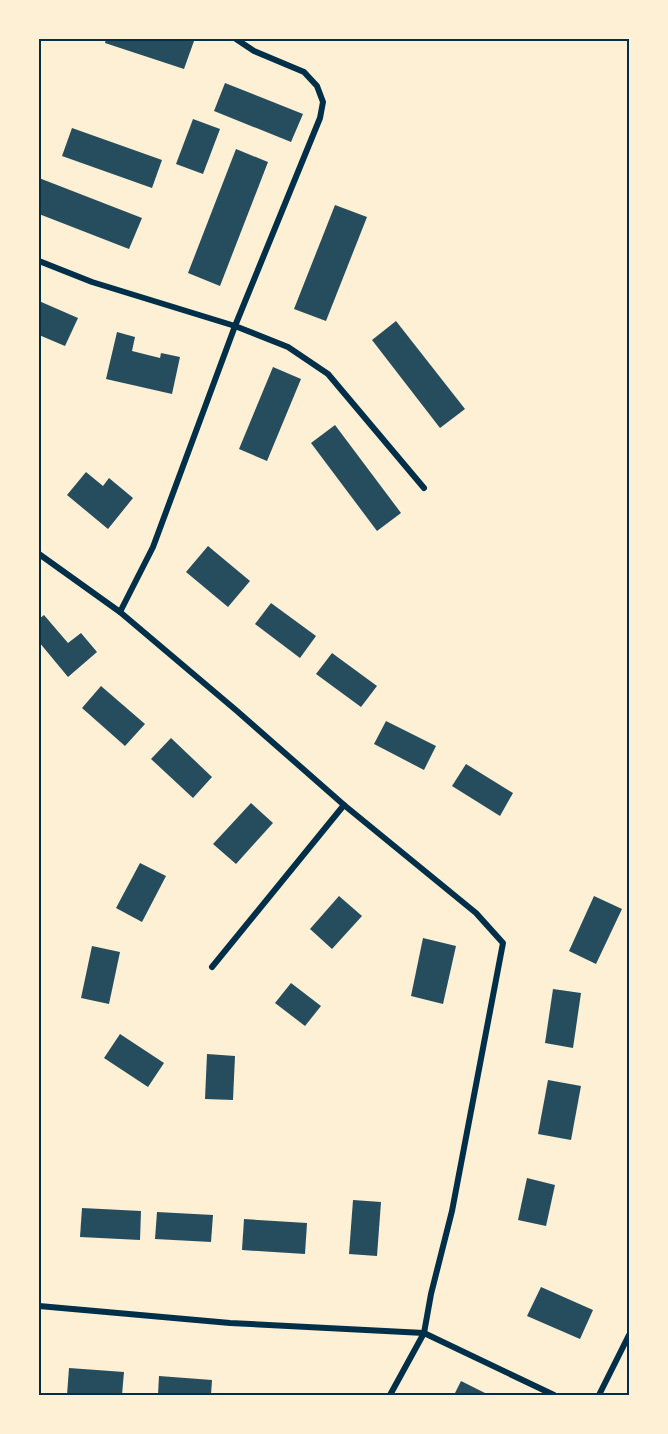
<svg xmlns="http://www.w3.org/2000/svg" width="668" height="1434" font-family="'Fira Sans Condensed',sans-serif">
	<rect width="100%" height="100%" fill="#fdf0d5"/>
	<g fill="#264d5e">
		<polygon points="106,39 189,39 194,41 184,69 105,43"/>
		<polygon points="225,83 303,114 291,142 214,111"/>
		<polygon points="193,119 220,129 203,174 176,164"/>
		<polygon points="72,128 162,160 152,188 62,156"/>
		<polygon points="236,149 268,162 220,286 188,273"/>
		<polygon points="39,178 142,218 129,249 39,214"/>
		<polygon points="335,205 367,217 326,321 294,309"/>
		<polygon points="39,301 78,318 65,346 39,335"/>
		<polygon points="396,321 465,409 440,428 372,340"/>
		<polygon points="117,332 135,337 132,351 160,358 161,353 180,357 172,394 106,379"/>
		<polygon points="273,367 301,379 267,461 239,449"/>
		<polygon points="335,425 401,513 377,531 311,443"/>
		<polygon points="86,472 103,486 109,478 133,498 108,529 67,495"/>
		<polygon points="208,546 250,581 228,607 186,572"/>
		<polygon points="271,603 316,636 300,658 255,624"/>
		<polygon points="44,615 68,643 81,633 97,652 68,677 39,642 39,619"/>
		<polygon points="332,653 377,686 361,707 316,674"/>
		<polygon points="101,686 145,724 125,746 82,708"/>
		<polygon points="386,721 436,746 424,770 374,744"/>
		<polygon points="171,738 212,777 193,798 151,759"/>
		<polygon points="466,764 513,793 500,816 452,786"/>
		<polygon points="251,803 273,823 236,864 213,844"/>
		<polygon points="140,863 166,876 142,922 116,908"/>
		<polygon points="339,896 362,916 332,949 310,929"/>
		<polygon points="594,896 622,909 596,964 569,951"/>
		<polygon points="423,938 456,946 443,1004 411,996"/>
		<polygon points="92,946 120,952 109,1004 81,998"/>
		<polygon points="291,983 321,1006 305,1026 275,1003"/>
		<polygon points="553,989 581,993 573,1048 545,1043"/>
		<polygon points="120,1034 164,1063 148,1087 104,1058"/>
		<polygon points="207,1054 235,1056 233,1100 205,1099"/>
		<polygon points="548,1080 581,1086 571,1140 538,1134"/>
		<polygon points="527,1178 555,1185 546,1226 518,1220"/>
		<polygon points="353,1200 381,1202 377,1256 349,1254"/>
		<polygon points="82,1208 141,1211 140,1240 80,1237"/>
		<polygon points="157,1212 213,1215 211,1242 155,1239"/>
		<polygon points="244,1219 307,1223 305,1254 242,1250"/>
		<polygon points="541,1287 593,1310 580,1339 527,1316"/>
		<polygon points="69,1368 124,1372 122,1395 67,1395"/>
		<polygon points="159,1376 212,1380 211,1395 158,1395"/>
		<polygon points="461,1381 489,1395 454,1395"/>
	</g>
	<g fill="none" stroke-linecap="round" stroke-linejoin="round">
		<g stroke="#003049" stroke-width="6">
			<polyline points="39,261 92,282 235,326 288,347 328,374 424,488"/>
			<polyline points="39,554 120,612 237,711 344,805 476,913 503,943 452,1211 431,1294 424,1333 390,1395"/>
			<polyline points="120,612 153,547 235,326 320,118 323,102 317,86 304,72 254,51 236,39"/>
			<polyline points="212,967 344,805"/>
			<polyline points="39,1306 230,1323 424,1333 554,1395"/>
			<polyline points="599,1395 629,1335"/>
		</g>
	</g>
	<rect width="668" height="1434" fill="none" stroke="#fdf0d5" stroke-width="81"/>
	<rect x="40" y="40" width="588" height="1354" fill="none" stroke="#003049" stroke-width="2"/>
</svg>
